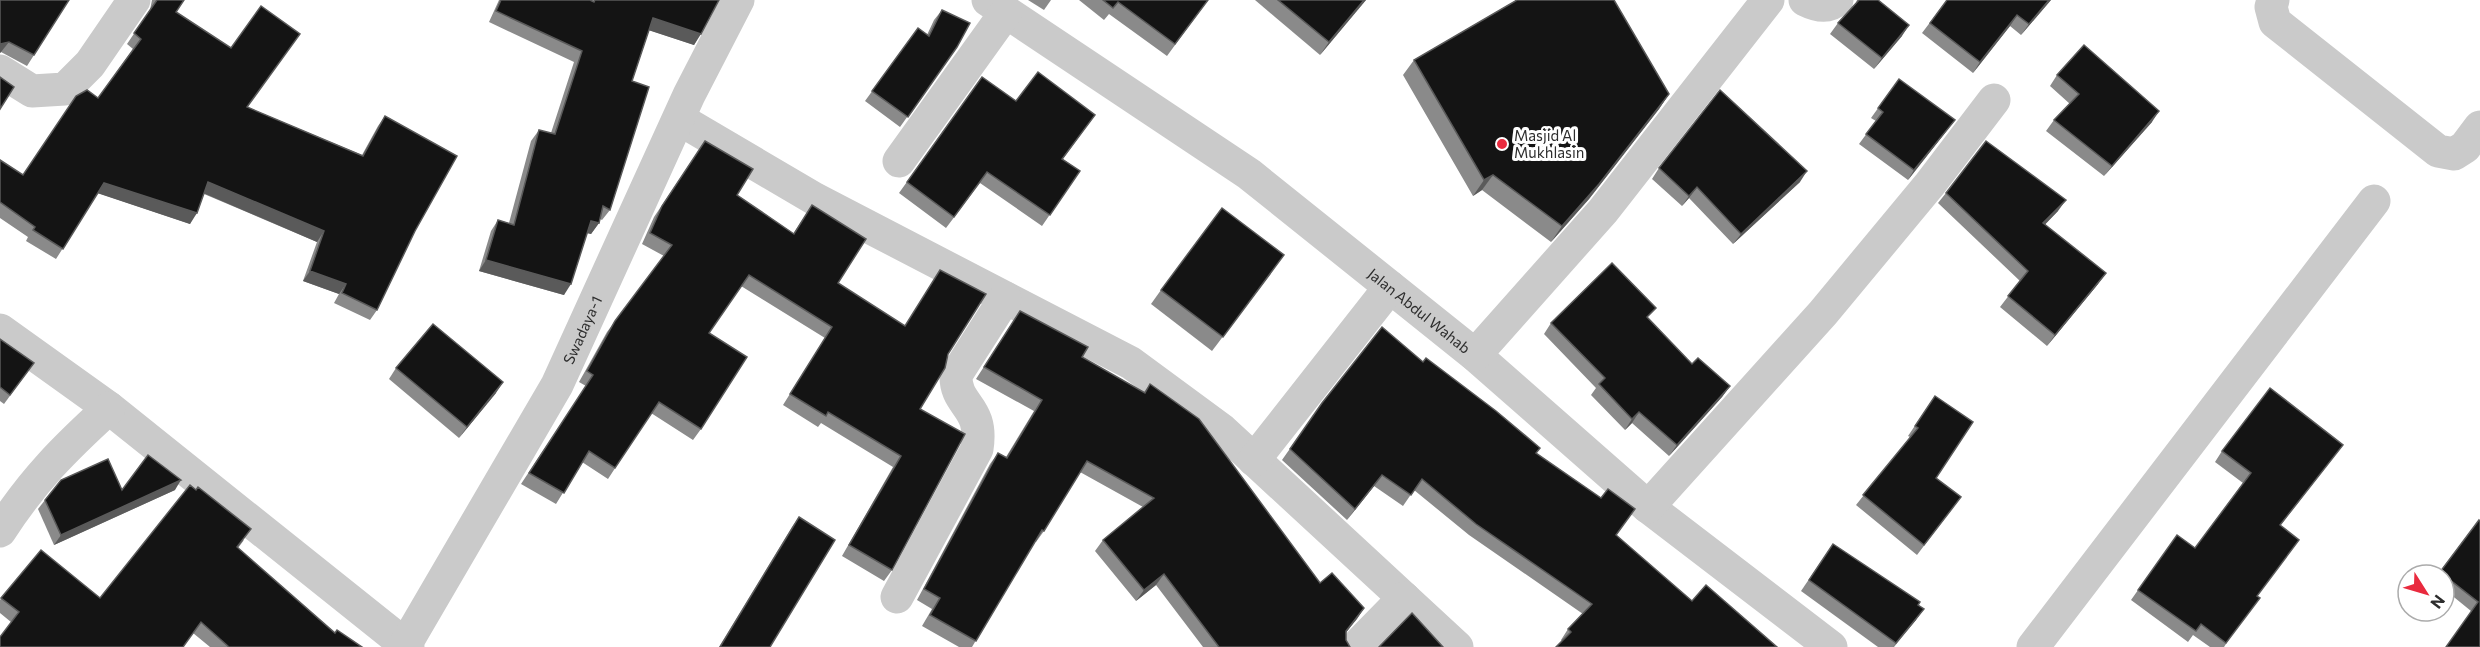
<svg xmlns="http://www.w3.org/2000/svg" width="2480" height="647" font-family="Commissioner,sans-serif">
	<rect width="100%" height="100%" fill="#fff"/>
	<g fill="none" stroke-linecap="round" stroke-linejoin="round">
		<g stroke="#cacaca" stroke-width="33">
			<path id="s1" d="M988 0 1249 174 1475 355 1648 507 1831 647"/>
			<path d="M1805 0C1815 5 1827 9 1837 0"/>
			<polyline points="2273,0 2271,7 2275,22 2438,151 2454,154 2465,147 2480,127"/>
			<polyline points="0,71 32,91 65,89 90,64 134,0"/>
			<polyline points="679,119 815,199 1131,363 1222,430 1457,647"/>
			<polyline points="899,161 1006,12"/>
			<polyline points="0,330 109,408 408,647"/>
			<polyline points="1475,355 1603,211 1768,0"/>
			<polyline points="1254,460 1390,287"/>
			<polyline points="1648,507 1823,313 1930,184 1994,100"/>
			<path d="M0 531C33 480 64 449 109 408"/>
			<path d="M897 597 977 449C984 405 955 407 956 375L1005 298"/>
			<path id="s2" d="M404 647 557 385 689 95 738 0"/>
			<polyline points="1356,647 1404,598"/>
			<polyline points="2033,647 2374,201"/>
		</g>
	</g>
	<g fill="#8a8a8a">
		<polygon points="0,0 34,55 27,66 1,52 0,53"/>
		<polygon points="152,0 184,0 176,12 247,107 362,155 378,126 385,116 415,231 377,310 370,320 334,303 339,294 303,281 317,242 204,194 190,224 98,193 56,259 26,241 28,237 0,218 0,160 23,175 98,98 133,49 127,44 150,10"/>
		<polygon points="499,0 719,0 694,45 649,30 632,81 610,210 602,220 600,219 599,223 591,234 587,233 564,295 479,271 491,231 498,220 509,223 531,141 539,130 551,133 574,62 489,22"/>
		<polygon points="1028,0 1051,0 1044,10"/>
		<polygon points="1079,0 1208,0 1167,56 1109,14 1104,20"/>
		<polygon points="1255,0 1366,0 1320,55"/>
		<polygon points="1515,0 1614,0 1669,94 1659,109 1589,199 1551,242 1482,190 1473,196 1403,75 1414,60 1515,1"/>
		<polygon points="1857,0 1878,0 1902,36 1874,69 1830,34 1838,23 1856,3"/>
		<polygon points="1947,0 2051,0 2021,35 2010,26 1973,73 1922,33"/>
		<polygon points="942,10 957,47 900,127 865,101 918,28 927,35 934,20"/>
		<polygon points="2057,75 2152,122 2104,176 2046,131 2054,120 2070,104 2050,86"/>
		<polygon points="982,77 1016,101 1095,115 1063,159 1080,171 1042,226 980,183 946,228 899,193"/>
		<polygon points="1899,79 1948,129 1908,180 1859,144 1876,121 1871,118"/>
		<polygon points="705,141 737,195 793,234 812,205 838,283 905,326 940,270 948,354 920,409 892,570 884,581 842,556 893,467 821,423 818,427 783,405 825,338 741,286 709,333 701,429 693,440 651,413 608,479 582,462 556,504 521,484 586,386 579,382 607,332 664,256 642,244 654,217"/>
		<polygon points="1659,168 1800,182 1733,244 1689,198 1682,206 1652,179"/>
		<polygon points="1946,193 2058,211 2045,224 2098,284 2047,346 2000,307 2020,281 1938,203"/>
		<polygon points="1274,269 1212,351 1151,304 1161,290"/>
		<polygon points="1020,311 1082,357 1144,392 1150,384 1320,583 1364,608 1346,633 1346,640 1350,647 1203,647 1156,585 1136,601 1095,551 1103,540 1143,507 1080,472 1044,531 1036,542 1035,541 972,647 959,647 922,626 932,609 917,600 990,464 998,453 1006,457 1034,411 976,379"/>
		<polygon points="1648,319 1692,364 1730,386 1722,397 1669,456 1632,423 1625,430 1591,395 1596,388 1544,334 1551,323"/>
		<polygon points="0,339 34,363 4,404 0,401"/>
		<polygon points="1423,362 1536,453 1601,498 1635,509 1616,535 1692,601 1562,641 1561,640 1568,629 1583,614 1469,535 1414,490 1403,506 1374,486 1347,520 1282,460 1322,403"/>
		<polygon points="396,368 496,393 459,438 389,379"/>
		<polygon points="1935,396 1936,478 1961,497 1917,555 1856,505 1910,437 1908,436"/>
		<polygon points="2222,451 2335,455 2280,526 2257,596 2224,647 2210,647 2193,635 2188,642 2131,600 2177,535 2195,548 2243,483 2215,462"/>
		<polygon points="122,490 175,490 54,545 38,509 45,500"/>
		<polygon points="799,517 770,647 719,647 792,527"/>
		<polygon points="2479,520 2480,647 2471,611 2444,589 2444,575 2437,575"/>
		<polygon points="244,540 238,548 335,633 362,647 210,647 193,633 11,622 0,613 0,600 41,550 100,598"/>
		<polygon points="1833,544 1919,605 1916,620 1894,647 1878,647 1801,591"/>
	</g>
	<g fill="#5a5a5a">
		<polygon points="1364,0 1366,0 1320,55 1329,42"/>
		<polygon points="2049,0 2051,0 2021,35 2029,24"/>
		<polygon points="2017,15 2010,26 1973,73 1980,62"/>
		<polygon points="653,18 701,34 694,45 645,29"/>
		<polygon points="1909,25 1902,36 1874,69 1882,58"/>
		<polygon points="9,42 1,52 0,53 0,44"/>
		<polygon points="1669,94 1659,109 1589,199 1551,242 1562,226"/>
		<polygon points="2159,111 2152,122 2104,176 2112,166"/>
		<polygon points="1955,120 1948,129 1908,180 1914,170"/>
		<polygon points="1807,171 1800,182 1733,244 1741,234"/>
		<polygon points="1493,175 1482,190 1473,196 1484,180"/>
		<polygon points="208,182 324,231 317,242 201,192"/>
		<polygon points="104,183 197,213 190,224 97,193"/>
		<polygon points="1697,187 1689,198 1682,206 1689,196"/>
		<polygon points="2066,200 2058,211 2036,234 2043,223"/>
		<polygon points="591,221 599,223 591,234 583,232"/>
		<polygon points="486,260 571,284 564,295 479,271"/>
		<polygon points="310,271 346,284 339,294 303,281"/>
		<polygon points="2106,273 2098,284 2047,346 2055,335"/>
		<polygon points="503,382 496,393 459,438 467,427"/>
		<polygon points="1730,386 1722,397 1669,456 1677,445"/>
		<polygon points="1639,412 1632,423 1625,430 1632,419"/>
		<polygon points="1382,475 1374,486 1347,520 1355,509"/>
		<polygon points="181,480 175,490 54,545 61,535"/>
		<polygon points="1164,574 1156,585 1136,601 1144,590"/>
		<polygon points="1364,608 1357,619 1338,642 1346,631"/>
		<polygon points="1924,609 1916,620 1893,647 1896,643"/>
	</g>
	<g fill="#141414" stroke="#5a5a5a" stroke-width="1.5">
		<polygon points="0,0 69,0 34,55 9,42 0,44"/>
		<polygon points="157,0 184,0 176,12 231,48 261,6 300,34 247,107 363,156 385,116 457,156 415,231 377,310 342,293 346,284 310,271 324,231 208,182 197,213 104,183 63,249 33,230 35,227 0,202 0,160 23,175 76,96 87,90 98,98 141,39 134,33"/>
		<polygon points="501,0 590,0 594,2 595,0 719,0 701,34 653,18 632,81 649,87 610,210 603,206 599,223 591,221 571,284 486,260 498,220 514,225 539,130 555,134 582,51 496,11"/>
		<polygon points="1103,0 1208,0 1175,44 1118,2 1113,8"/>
		<polygon points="1278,0 1364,0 1329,42"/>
		<polygon points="1517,0 1614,0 1669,94 1599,184 1562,226 1493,175 1484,180 1414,60"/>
		<polygon points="1859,0 1878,0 1909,25 1882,58 1838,23"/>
		<polygon points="1947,0 2049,0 2029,24 2017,15 1980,62 1930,23"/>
		<polygon points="942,10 970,23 957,47 908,117 872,91 918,28 929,36"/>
		<polygon points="2084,45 2159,111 2112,166 2054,120 2079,94 2057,75"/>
		<polygon points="1038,72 1095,115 1062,159 1080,171 1050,215 987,172 954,217 907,182 982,77 1016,101"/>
		<polygon points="0,77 14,87 0,109"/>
		<polygon points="1899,79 1955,120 1914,170 1866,134 1883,112 1878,108"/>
		<polygon points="1720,90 1807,171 1741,234 1697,187 1689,196 1659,168"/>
		<polygon points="705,141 753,169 737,195 794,234 812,205 866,239 838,283 905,326 940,270 986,294 948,354 945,368 920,409 965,434 892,570 849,545 901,456 828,412 826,416 790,394 832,327 749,275 709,333 747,357 701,429 659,402 615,468 589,451 564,493 529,473 593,375 587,371 615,321 672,245 650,233 662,206"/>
		<polygon points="1986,141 2066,200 2043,223 2106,273 2055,335 2008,296 2028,271 1946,193"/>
		<polygon points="1222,208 1284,255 1223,337 1161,290"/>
		<polygon points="1612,263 1656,308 1647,317 1692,364 1698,358 1730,386 1677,445 1639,412 1632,419 1599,384 1605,378 1551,323"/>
		<polygon points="1020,311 1088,347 1082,357 1145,393 1150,384 1199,419 1320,583 1332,573 1364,608 1346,631 1346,640 1350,647 1219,647 1164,574 1144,590 1103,540 1154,498 1087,461 1044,531 1042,530 976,641 930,615 940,598 924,589 998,453 1007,458 1042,400 984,367"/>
		<polygon points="433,324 503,382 467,427 396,368"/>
		<polygon points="1382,327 1423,362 1426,358 1496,411 1540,448 1536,453 1601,498 1608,489 1635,509 1616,535 1692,601 1706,585 1777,647 1556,647 1571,632 1568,629 1592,604 1476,524 1422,479 1411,495 1382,475 1355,509 1290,449 1322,403"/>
		<polygon points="0,339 34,363 10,395 0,387"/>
		<polygon points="2270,388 2343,445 2280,525 2299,540 2257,596 2260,598 2226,643 2201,624 2196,631 2138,590 2177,535 2195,548 2251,473 2222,451"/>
		<polygon points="1935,396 1973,422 1936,478 1961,497 1924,545 1863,495 1918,428 1915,426"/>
		<polygon points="148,455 181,480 61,535 45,500 61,480 108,459 122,490"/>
		<polygon points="190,485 196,490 198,487 251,529 237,547 335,633 337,630 362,647 229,647 201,622 183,647 0,647 0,637 19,612 1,598 41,550 100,598"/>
		<polygon points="799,517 835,540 770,647 720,647"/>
		<polygon points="2479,520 2480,521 2480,647 2446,647 2478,602 2440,572"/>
		<polygon points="1833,544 1920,602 1918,605 1924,609 1896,643 1809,580"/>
		<polygon points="1412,613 1443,647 1379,647"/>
	</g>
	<circle fill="#e92a3e" stroke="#fff" stroke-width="2" cx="1502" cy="144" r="6"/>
	<g text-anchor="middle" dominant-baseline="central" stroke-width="6" stroke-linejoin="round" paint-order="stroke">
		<g font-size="15" fill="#2d2d2d" stroke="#fff" text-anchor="start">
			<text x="1514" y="135">Masjid Al<tspan x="1514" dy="17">Mukhlasin</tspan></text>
		</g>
		<g font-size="15" fill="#2d2d2d" stroke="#fff">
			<text stroke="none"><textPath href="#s1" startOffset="532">Jalan Abdul Wahab</textPath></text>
			<text stroke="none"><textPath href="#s2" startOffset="364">Swadaya-1</textPath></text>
		</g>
	</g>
	<g transform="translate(2426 593) rotate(127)"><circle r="28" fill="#ffffff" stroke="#ababab" stroke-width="1.5"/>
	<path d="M0-4.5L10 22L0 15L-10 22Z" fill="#e92a3e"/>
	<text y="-9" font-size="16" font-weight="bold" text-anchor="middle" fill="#2d2d2d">N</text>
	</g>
</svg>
